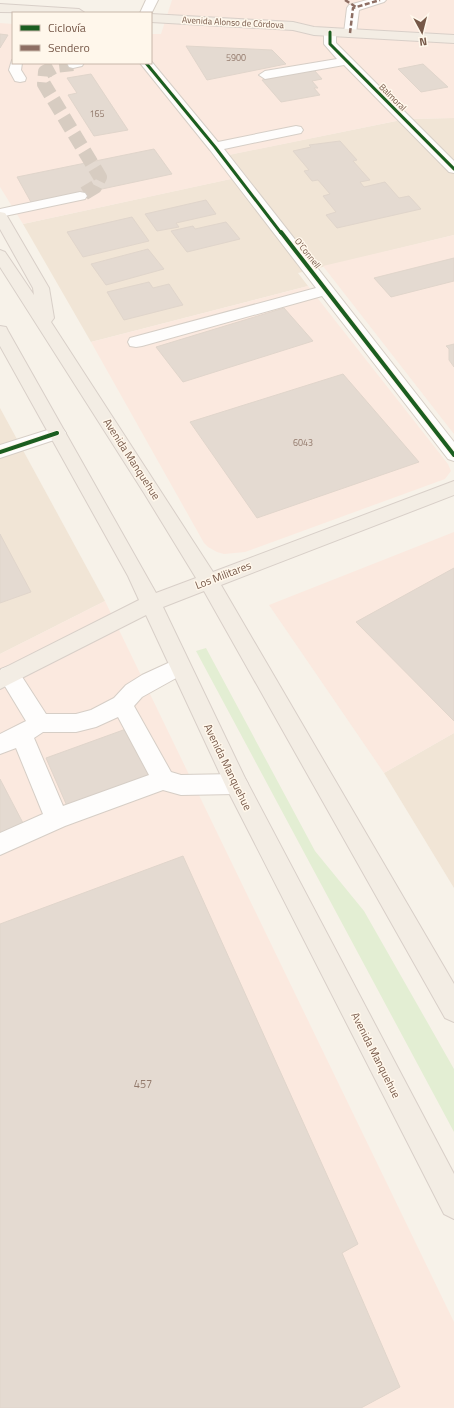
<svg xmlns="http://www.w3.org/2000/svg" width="454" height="1408" font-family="'Titillium Web',sans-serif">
	<rect width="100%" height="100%" fill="#f7f2e9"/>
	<g fill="#f1e5d6">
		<polygon points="454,118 454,235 298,273 308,286 91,342 23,224 244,176 228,155 406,119"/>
		<polygon points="0,408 105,601 0,654"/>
		<polygon points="454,733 454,888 384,773"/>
	</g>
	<g fill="#fbe9df">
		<polygon points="172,0 454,0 454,118 406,119 229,155 245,176 23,224 0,187 0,23 13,24 13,63 151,63 151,34 161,34"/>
		<polygon points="454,235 454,434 323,266"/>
		<polygon points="308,286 448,464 451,471 445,479 245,552 224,554 217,552 208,547 204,543 91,342"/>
		<polygon points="454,532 454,733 384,773 269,605"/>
		<polygon points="105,601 454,1322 454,1408 0,1408 0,654"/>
	</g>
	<polygon fill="#e3eed3" points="206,648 315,851 364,911 454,1069 454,1132 196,651"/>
	<g fill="#e4dad1" stroke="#e0d5cb">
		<polygon points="0,34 8,35 0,48"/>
		<polygon points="186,46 272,50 286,64 207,80"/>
		<polygon points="423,64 448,87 421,92 398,69"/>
		<polygon points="314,70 322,79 312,81 318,88 314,88 320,95 281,102 262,80"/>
		<polygon points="91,74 128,130 94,136 68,95 77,93 67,78"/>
		<polygon points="340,141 357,160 353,161 370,180 360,182 364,187 385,182 399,198 409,196 421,209 337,228 326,215 336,212 323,196 330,194 318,180 312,181 304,171 309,170 293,151 311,147 309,145"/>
		<polygon points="154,149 172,174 32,204 17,177"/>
		<polygon points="206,200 216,214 176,223 179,227 157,231 145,214"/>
		<polygon points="132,217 149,241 83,257 67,232"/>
		<polygon points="226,222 240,239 187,252 171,231 193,226 195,229"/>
		<polygon points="148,249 164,269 106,285 91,264"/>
		<polygon points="454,258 454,281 391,297 374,278"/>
		<polygon points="149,282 153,288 169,284 183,305 124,320 107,292"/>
		<polygon points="284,308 313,341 183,382 156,347"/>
		<polygon points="454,344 454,367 449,360 449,349 446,346"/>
		<polygon points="343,374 419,462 257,518 190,422"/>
		<polygon points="0,534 31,592 0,603"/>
		<polygon points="454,568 454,721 356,622"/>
		<polygon points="126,729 149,775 67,806 46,758"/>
		<polygon points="0,779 23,823 0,834"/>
		<polygon points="183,856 358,1244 342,1253 400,1387 361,1408 0,1408 0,924"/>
	</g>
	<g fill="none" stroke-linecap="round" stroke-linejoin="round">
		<polyline stroke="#d7ccc1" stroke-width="14" stroke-dasharray="14 6" stroke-linecap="butt" points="73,64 56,66 45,72 44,84 100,177 95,187 80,196"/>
		<g stroke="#d6cec6" stroke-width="2">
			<g id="minor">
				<polygon points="146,0 158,0 151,14 151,13 140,13"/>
				<polygon points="367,0 386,0 384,2 359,10 356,33 350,37 346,36 344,33 347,8 349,5"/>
				<polygon points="330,28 336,32 336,43 454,161 454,173 449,172 344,65 265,79 259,75 265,71 337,59 324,44 324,32"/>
				<polygon points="12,60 13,60 13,63 22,63 21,70 26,78 25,81 20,82 15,81 9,70"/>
				<polygon points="151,61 218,142 296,126 301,127 303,130 301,133 224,149 454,442 454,461 448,459 322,296 142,346 136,347 130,346 128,342 130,338 316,288 210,150 140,63 151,63"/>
				<polygon points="67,63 84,63 82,66 73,68 69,67"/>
				<polygon points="80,192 85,193 87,196 85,199 0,217 0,209"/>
				<polygon points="57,427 63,429 66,433 63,437 0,458 0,445"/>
				<path d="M179 658 187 660 190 666 187 672 142 697 134 706 171 772 181 775 236 774 244 777 248 784 244 791 236 794 181 795 163 790 65 826 0 855V833L43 814 16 748 0 754V734L26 721 0 678 1 669 9 666 17 669 46 714H76L91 710 114 698 126 685 142 675ZM118 717 149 775 63 806 34 738 43 732H76L96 727Z"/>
			</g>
		</g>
		<g stroke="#d8cfc8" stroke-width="2">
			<g id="major">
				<polygon points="0,4 79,9 85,13 0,12"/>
				<polygon points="151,14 293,22 314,27 454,35 454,43 314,35 293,30 151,22"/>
				<polygon points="0,212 5,213 7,216 49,288 54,318 51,322 213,572 454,481 454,495 221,585 454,984 454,1022 445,1018 204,591 163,607 245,778 454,1174 454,1219 444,1214 228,791 146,615 0,689 0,670 139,600 128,576 0,346 0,326 6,327 8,331 156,593 196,578 144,493 0,267 0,250 5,252 34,295 33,288 0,229"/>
			</g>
		</g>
		<use href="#minor" fill="#fefdfc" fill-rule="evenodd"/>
		<use href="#major" fill="#f3ede4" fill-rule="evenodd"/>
		<g stroke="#8d6e63" stroke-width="2.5" stroke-dasharray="5 2.5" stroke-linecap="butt">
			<polyline points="345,0 356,7"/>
			<polyline points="350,33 353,8 380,0"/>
		</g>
		<g stroke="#fff7eb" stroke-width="4.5">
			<g id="cycleway-far1">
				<polyline points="330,32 330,44 454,169"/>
				<polyline points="146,63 215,147 281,233"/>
			</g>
		</g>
		<g stroke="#fff7eb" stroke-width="6">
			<g id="cycleway">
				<polyline points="281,232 454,455"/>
				<polyline points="0,452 57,433"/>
			</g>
		</g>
		<use href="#cycleway-far1" stroke="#1b5e20" stroke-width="3"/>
		<use href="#cycleway" stroke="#1b5e20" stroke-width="4"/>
	</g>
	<g text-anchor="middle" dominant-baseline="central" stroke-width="3" stroke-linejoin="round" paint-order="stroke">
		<g font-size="9" fill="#765848" stroke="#fff7eb">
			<text transform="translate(233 22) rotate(3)">Avenida Alonso de Córdova</text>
			<text transform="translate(393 97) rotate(45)">Balmoral</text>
			<text transform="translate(308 253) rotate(52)">O'Connell</text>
		</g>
		<g font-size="9" fill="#937a6c">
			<text x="236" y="57">5900</text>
			<text x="97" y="113">165</text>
			<text x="303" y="442">6043</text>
		</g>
		<g font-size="11" fill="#765848" stroke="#fff7eb">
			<text transform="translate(132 459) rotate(57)">Avenida Manquehue</text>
			<text transform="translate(223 575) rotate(-21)">Los Militares</text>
			<text transform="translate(228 767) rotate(64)">Avenida Manquehue</text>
			<text transform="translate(376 1055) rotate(63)">Avenida Manquehue</text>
		</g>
		<g font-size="11" fill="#937a6c">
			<text x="143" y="1084">457</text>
		</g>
	</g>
	<rect x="12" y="12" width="140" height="52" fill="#fff7eb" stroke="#c8b7aa"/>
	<rect x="20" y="25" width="20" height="6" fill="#1b5e20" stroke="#c8b7aa"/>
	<text x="48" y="32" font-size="12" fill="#765848">Ciclovía</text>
	<rect x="20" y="45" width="20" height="6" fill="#8d6e63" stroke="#c8b7aa"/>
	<text x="48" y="52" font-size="12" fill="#765848">Sendero</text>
	<g transform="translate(422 32) rotate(173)" stroke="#fff7eb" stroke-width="3" paint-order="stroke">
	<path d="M0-3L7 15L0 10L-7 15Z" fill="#765848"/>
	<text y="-6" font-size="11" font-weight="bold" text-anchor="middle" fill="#765848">N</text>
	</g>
</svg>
